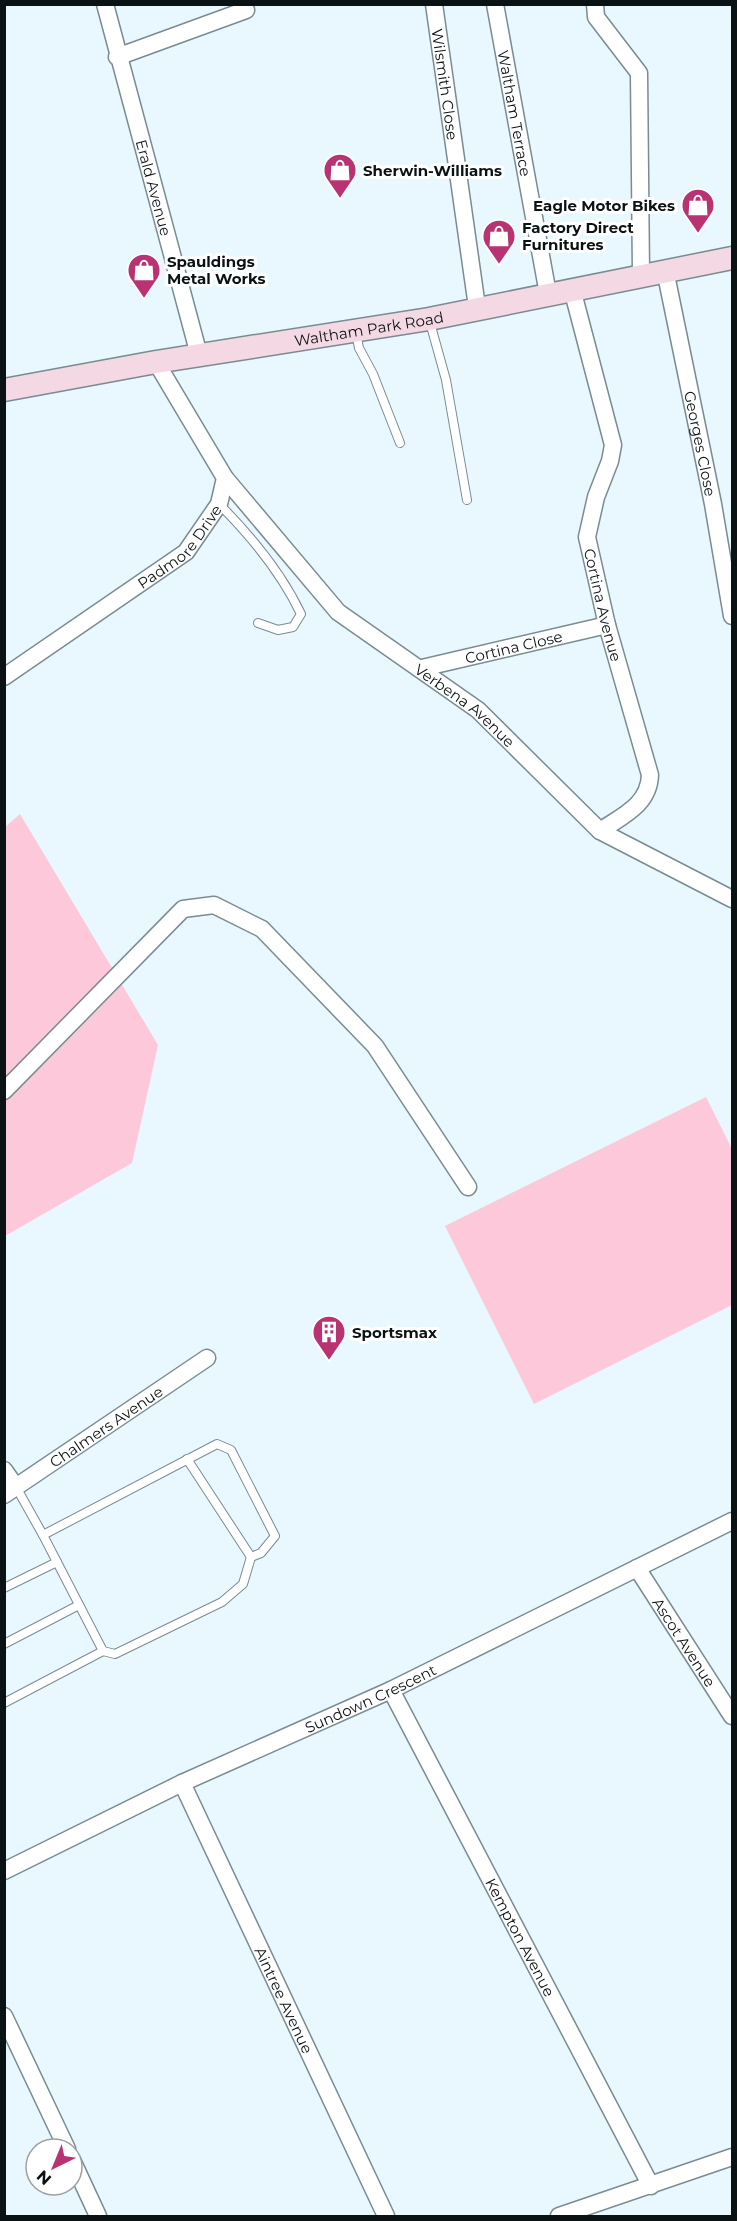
<svg xmlns="http://www.w3.org/2000/svg" width="737" height="2221" font-family="Montserrat,sans-serif">
	<rect width="100%" height="100%" fill="#e9f8fe"/>
	<g fill="#fdc8da">
		<polygon points="20,814 158,1045 132,1163 5,1236 4,828"/>
		<polygon points="706,1097 732,1149 732,1305 534,1404 445,1226"/>
	</g>
	<g fill="none" stroke-linecap="round" stroke-linejoin="round">
		<g stroke="#7a8b91" stroke-width="10">
			<g id="service">
				<polyline points="429,319 446,380 467,500"/>
				<polyline points="356,333 359,348 373,374 400,443"/>
				<path d="M219 504C252 537 281 572 301 614L293 627 278 630 258 623"/>
				<polyline points="16,1487 43,1535 217,1444 231,1450 275,1536 261,1553 251,1557"/>
				<polyline points="43,1535 103,1651 115,1654 222,1602 243,1584 251,1557 187,1459"/>
				<polyline points="4,1588 57,1562"/>
				<polyline points="4,1644 79,1605"/>
				<polyline points="4,1703 103,1651"/>
			</g>
		</g>
		<g stroke="#7a8b91" stroke-width="19">
			<g id="minor">
				<path id="s1" d="M105 4 199 355"/>
				<path id="s2" d="M434 4 477 307"/>
				<path id="s3" d="M495 4 548 294"/>
				<polyline points="595,4 596,17 639,73 641,274"/>
				<polyline points="117,57 246,10"/>
				<path id="s4" d="M665 270 713 504 732 616"/>
				<path id="s5" d="M572 289 613 445 610 461 596 497 587 537 607 625 650 775C649 805 622 816 600 831"/>
				<path id="s6" d="M225 478 338 612 478 710 600 831 732 899"/>
				<path id="s7" d="M422 668 607 625"/>
				<path id="s8" d="M4 677 186 552 219 504 225 478 156 362"/>
				<polyline points="4,1091 183,909 214,905 262,929 375,1046 468,1187"/>
				<polyline points="4,1470 16,1487"/>
				<path id="s9" d="M4 1495 207 1358"/>
				<path id="s10" d="M637 1568 732 1716"/>
				<path id="s11" d="M391 1690 651 2186"/>
				<path id="s12" d="M182 1783 386 2216"/>
				<path id="s13" d="M4 1871 182 1783 391 1690 732 1521"/>
				<polyline points="4,2016 67,2149"/>
				<polyline points="72,2160 98,2216"/>
				<polyline points="559,2216 732,2157"/>
			</g>
		</g>
		<g stroke="#7a8b91" stroke-width="25">
			<g id="secondary">
				<path id="s14" d="M4 390 156 362 429 319 732 258"/>
			</g>
		</g>
		<use href="#service" stroke="#fff" stroke-width="8"/>
		<use href="#minor" stroke="#fff" stroke-width="16"/>
		<use href="#secondary" stroke="#f4d8e3" stroke-width="22"/>
	</g>
	<defs>
		<g id="shop-pin" transform="scale(1.725)"><path d="M0 17L-7.5 6A9.5 9.5 0 1 1 7.5 6Z" fill="#b93272" stroke="#fff"/><path d="M-5-2.5h2.3a2.7 3.5 0 0 1 5.4 0H5L5.5 6h-11ZM-1.5-2.5h3a1.5 2.3 0 0 0-3 0Z" fill="#fff"/></g>
		<g id="building-pin" transform="scale(1.725)"><path d="M0 17L-7.5 6A9.5 9.5 0 1 1 7.5 6Z" fill="#b93272" stroke="#fff"/><path d="M-4-6H4V6H1V3H-1V6H-4ZM-2.5-4.3h1.7v1.8h-1.7ZM.8-4.3h1.7v1.8H.8ZM-2.5-1h1.7V.8h-1.7ZM.8-1h1.7V.8H.8Z" fill="#fff"/></g>
	</defs>
	<g fill-rule="evenodd">
		<use href="#shop-pin" x="340" y="170"/>
		<use href="#shop-pin" x="698" y="205"/>
		<use href="#shop-pin" x="499" y="236"/>
		<use href="#shop-pin" x="144" y="270"/>
		<use href="#building-pin" x="329" y="1332"/>
	</g>
	<g text-anchor="middle" dominant-baseline="central" stroke-width="6" stroke-linejoin="round" paint-order="stroke">
		<g font-size="15" fill="#0b1214" stroke="#fff">
			<text stroke="none"><textPath href="#s2" startOffset="81">Wilsmith Close</textPath></text>
			<text stroke="none"><textPath href="#s3" startOffset="111">Waltham Terrace</textPath></text>
			<text stroke="none"><textPath href="#s1" startOffset="190">Erald Avenue</textPath></text>
			<text stroke="none"><textPath href="#s14" startOffset="370">Waltham Park Road</textPath></text>
			<text stroke="none"><textPath href="#s4" startOffset="177">Georges Close</textPath></text>
			<text stroke="none"><textPath href="#s8" startOffset="220">Padmore Drive</textPath></text>
			<text stroke="none"><textPath href="#s5" startOffset="327">Cortina Avenue</textPath></text>
			<text stroke="none"><textPath href="#s7" startOffset="94">Cortina Close</textPath></text>
			<text stroke="none"><textPath href="#s6" startOffset="333">Verbena Avenue</textPath></text>
			<text stroke="none"><textPath href="#s9" startOffset="123">Chalmers Avenue</textPath></text>
			<text stroke="none"><textPath href="#s10" startOffset="88">Ascot Avenue</textPath></text>
			<text stroke="none"><textPath href="#s13" startOffset="405">Sundown Crescent</textPath></text>
			<text stroke="none"><textPath href="#s11" startOffset="279">Kempton Avenue</textPath></text>
			<text stroke="none"><textPath href="#s12" startOffset="240">Aintree Avenue</textPath></text>
		</g>
		<g font-size="15" font-weight="bold" fill="#0b1214" stroke="#fff" text-anchor="start">
			<text x="363" y="170">Sherwin-Williams</text>
			<text x="675" y="205" text-anchor="end">Eagle Motor Bikes</text>
			<text x="522" y="227">Factory Direct<tspan x="522" dy="17">Furnitures</tspan></text>
			<text x="167" y="261">Spauldings<tspan x="167" dy="17">Metal Works</tspan></text>
			<text x="352" y="1332">Sportsmax</text>
		</g>
	</g>
	<rect width="737" height="2221" fill="none" stroke="#0b1214" stroke-width="12"/>
	<g transform="translate(54 2167) rotate(223)"><circle r="28" fill="#ffffff" stroke="#9da0a1" stroke-width="1.5"/>
	<path d="M0-4.5L10 22L0 15L-10 22Z" fill="#b93272"/>
	<text y="-9" font-size="16" font-weight="bold" text-anchor="middle" fill="#0b1214">N</text>
	</g>
</svg>
